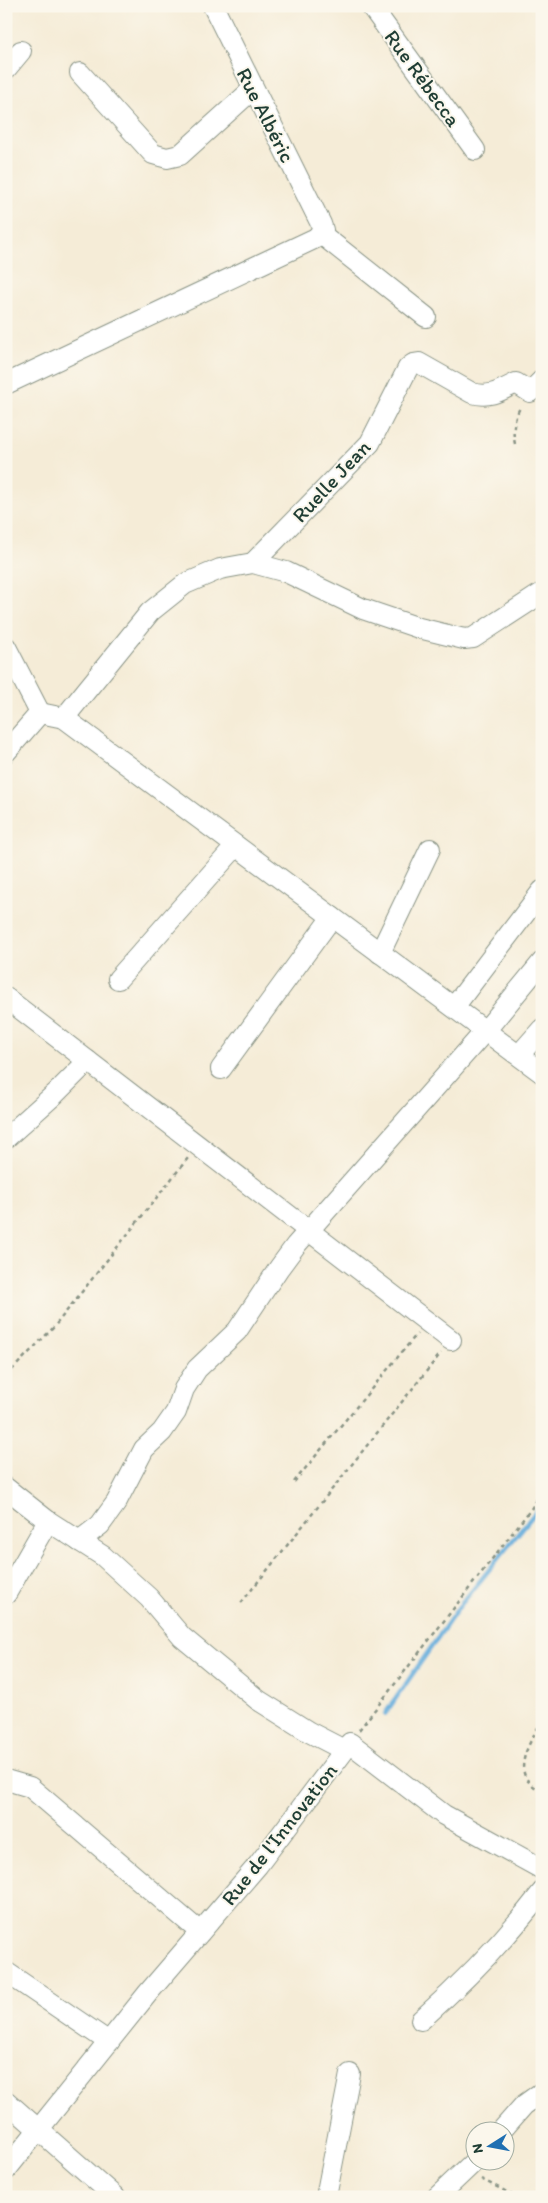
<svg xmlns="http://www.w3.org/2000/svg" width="548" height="2203" font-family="Itim,sans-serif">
	<rect width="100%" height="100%" fill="#fbf7ec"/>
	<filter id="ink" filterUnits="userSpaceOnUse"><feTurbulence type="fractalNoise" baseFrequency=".02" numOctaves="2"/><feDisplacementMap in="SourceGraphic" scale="10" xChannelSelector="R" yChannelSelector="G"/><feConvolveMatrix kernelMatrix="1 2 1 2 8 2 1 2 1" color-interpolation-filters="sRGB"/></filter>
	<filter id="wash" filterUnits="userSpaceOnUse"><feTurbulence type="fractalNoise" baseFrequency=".0096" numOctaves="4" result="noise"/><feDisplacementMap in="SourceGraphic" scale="20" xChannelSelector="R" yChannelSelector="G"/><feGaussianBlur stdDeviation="1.12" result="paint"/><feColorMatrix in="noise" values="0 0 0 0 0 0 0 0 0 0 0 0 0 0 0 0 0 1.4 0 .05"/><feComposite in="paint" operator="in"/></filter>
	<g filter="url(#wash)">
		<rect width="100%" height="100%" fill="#f5ecd7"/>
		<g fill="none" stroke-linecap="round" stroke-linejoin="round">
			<polyline stroke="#63acdb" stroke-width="4.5" points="385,1714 459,1607 542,1504"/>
		</g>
	</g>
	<g filter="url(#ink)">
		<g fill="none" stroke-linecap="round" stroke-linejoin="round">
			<g stroke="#8a9486" stroke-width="22">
				<g id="minor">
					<polyline points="371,6 475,150"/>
					<polyline points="6,69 21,51"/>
					<polyline points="80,73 153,154 167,158 180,155 253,89"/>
					<polyline points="321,234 426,317"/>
					<polyline points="6,384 316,238 323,230 321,224 213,6"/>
					<path d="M253 563 370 443 408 368 413 364 419 363 472 393C490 398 500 391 516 383L530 392 542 380"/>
					<polyline points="6,647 40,713"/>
					<polyline points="64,718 150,612 185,584 220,569 253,563 286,572 363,609 419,628 464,639 473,638 542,593"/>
					<polyline points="6,752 40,713 64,718 542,1073"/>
					<polyline points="380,953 430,849"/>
					<polyline points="118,979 236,846"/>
					<polyline points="6,998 451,1340"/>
					<polyline points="454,1007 542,891"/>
					<polyline points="519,1055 542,1029"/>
					<polyline points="221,1069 332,917"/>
					<polyline points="6,1138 55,1094 88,1061"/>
					<polyline points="6,1488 48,1521 103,1556 149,1598 182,1637 258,1700 309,1732 344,1750"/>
					<polyline points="79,1541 100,1525 116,1503 144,1449 162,1432 176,1412 184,1389 197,1369 237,1331 279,1268 296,1245 486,1030 542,962"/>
					<polyline points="6,1594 48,1521"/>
					<polyline points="6,1780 30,1787 200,1932"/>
					<polyline points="6,1972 109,2042"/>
					<path d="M421 2020C465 1981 506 1939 542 1892"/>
					<polyline points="6,2101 115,2197"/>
					<polyline points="502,2130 524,2105 542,2092"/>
					<polyline points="6,2170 148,1993 258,1865 350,1743 444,1815 542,1869"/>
					<polyline points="326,2197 350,2074"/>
					<polyline points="437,2197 476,2160"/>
				</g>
			</g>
			<g stroke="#8a9486" stroke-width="2.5" stroke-dasharray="4 4" stroke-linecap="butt">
				<path d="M515 444C512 430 514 418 521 406"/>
				<polyline points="6,1376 54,1327 188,1158"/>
				<polyline points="294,1482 417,1334"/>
				<polyline points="241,1603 441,1353"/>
				<path d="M542 1720C534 1736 513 1765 529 1782 532 1786 538 1789 542 1792"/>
				<polyline points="359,1730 531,1509 542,1491"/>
				<polyline points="481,2179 517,2197"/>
			</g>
			<use href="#minor" stroke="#fff" stroke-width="20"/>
		</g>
	</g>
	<g text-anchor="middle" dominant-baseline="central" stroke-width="4" stroke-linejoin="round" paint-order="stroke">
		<g font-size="21" fill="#1f3d34" stroke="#fbf7ec">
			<text transform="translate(423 78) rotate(54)">Rue Rébecca</text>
			<text transform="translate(266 115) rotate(63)">Rue Albéric</text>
			<text transform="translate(331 481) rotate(-47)">Ruelle Jean</text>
			<text transform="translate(279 1834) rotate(-52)">Rue de l'Innovation</text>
		</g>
	</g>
	<rect width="548" height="2203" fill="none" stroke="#fbf7ec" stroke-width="25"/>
	<g transform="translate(490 2146) rotate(259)"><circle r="24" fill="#fbf7ec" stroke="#a3ada2"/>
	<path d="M0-4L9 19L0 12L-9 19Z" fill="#1f6fb2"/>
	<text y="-8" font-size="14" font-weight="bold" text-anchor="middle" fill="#1f3d34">N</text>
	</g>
</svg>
